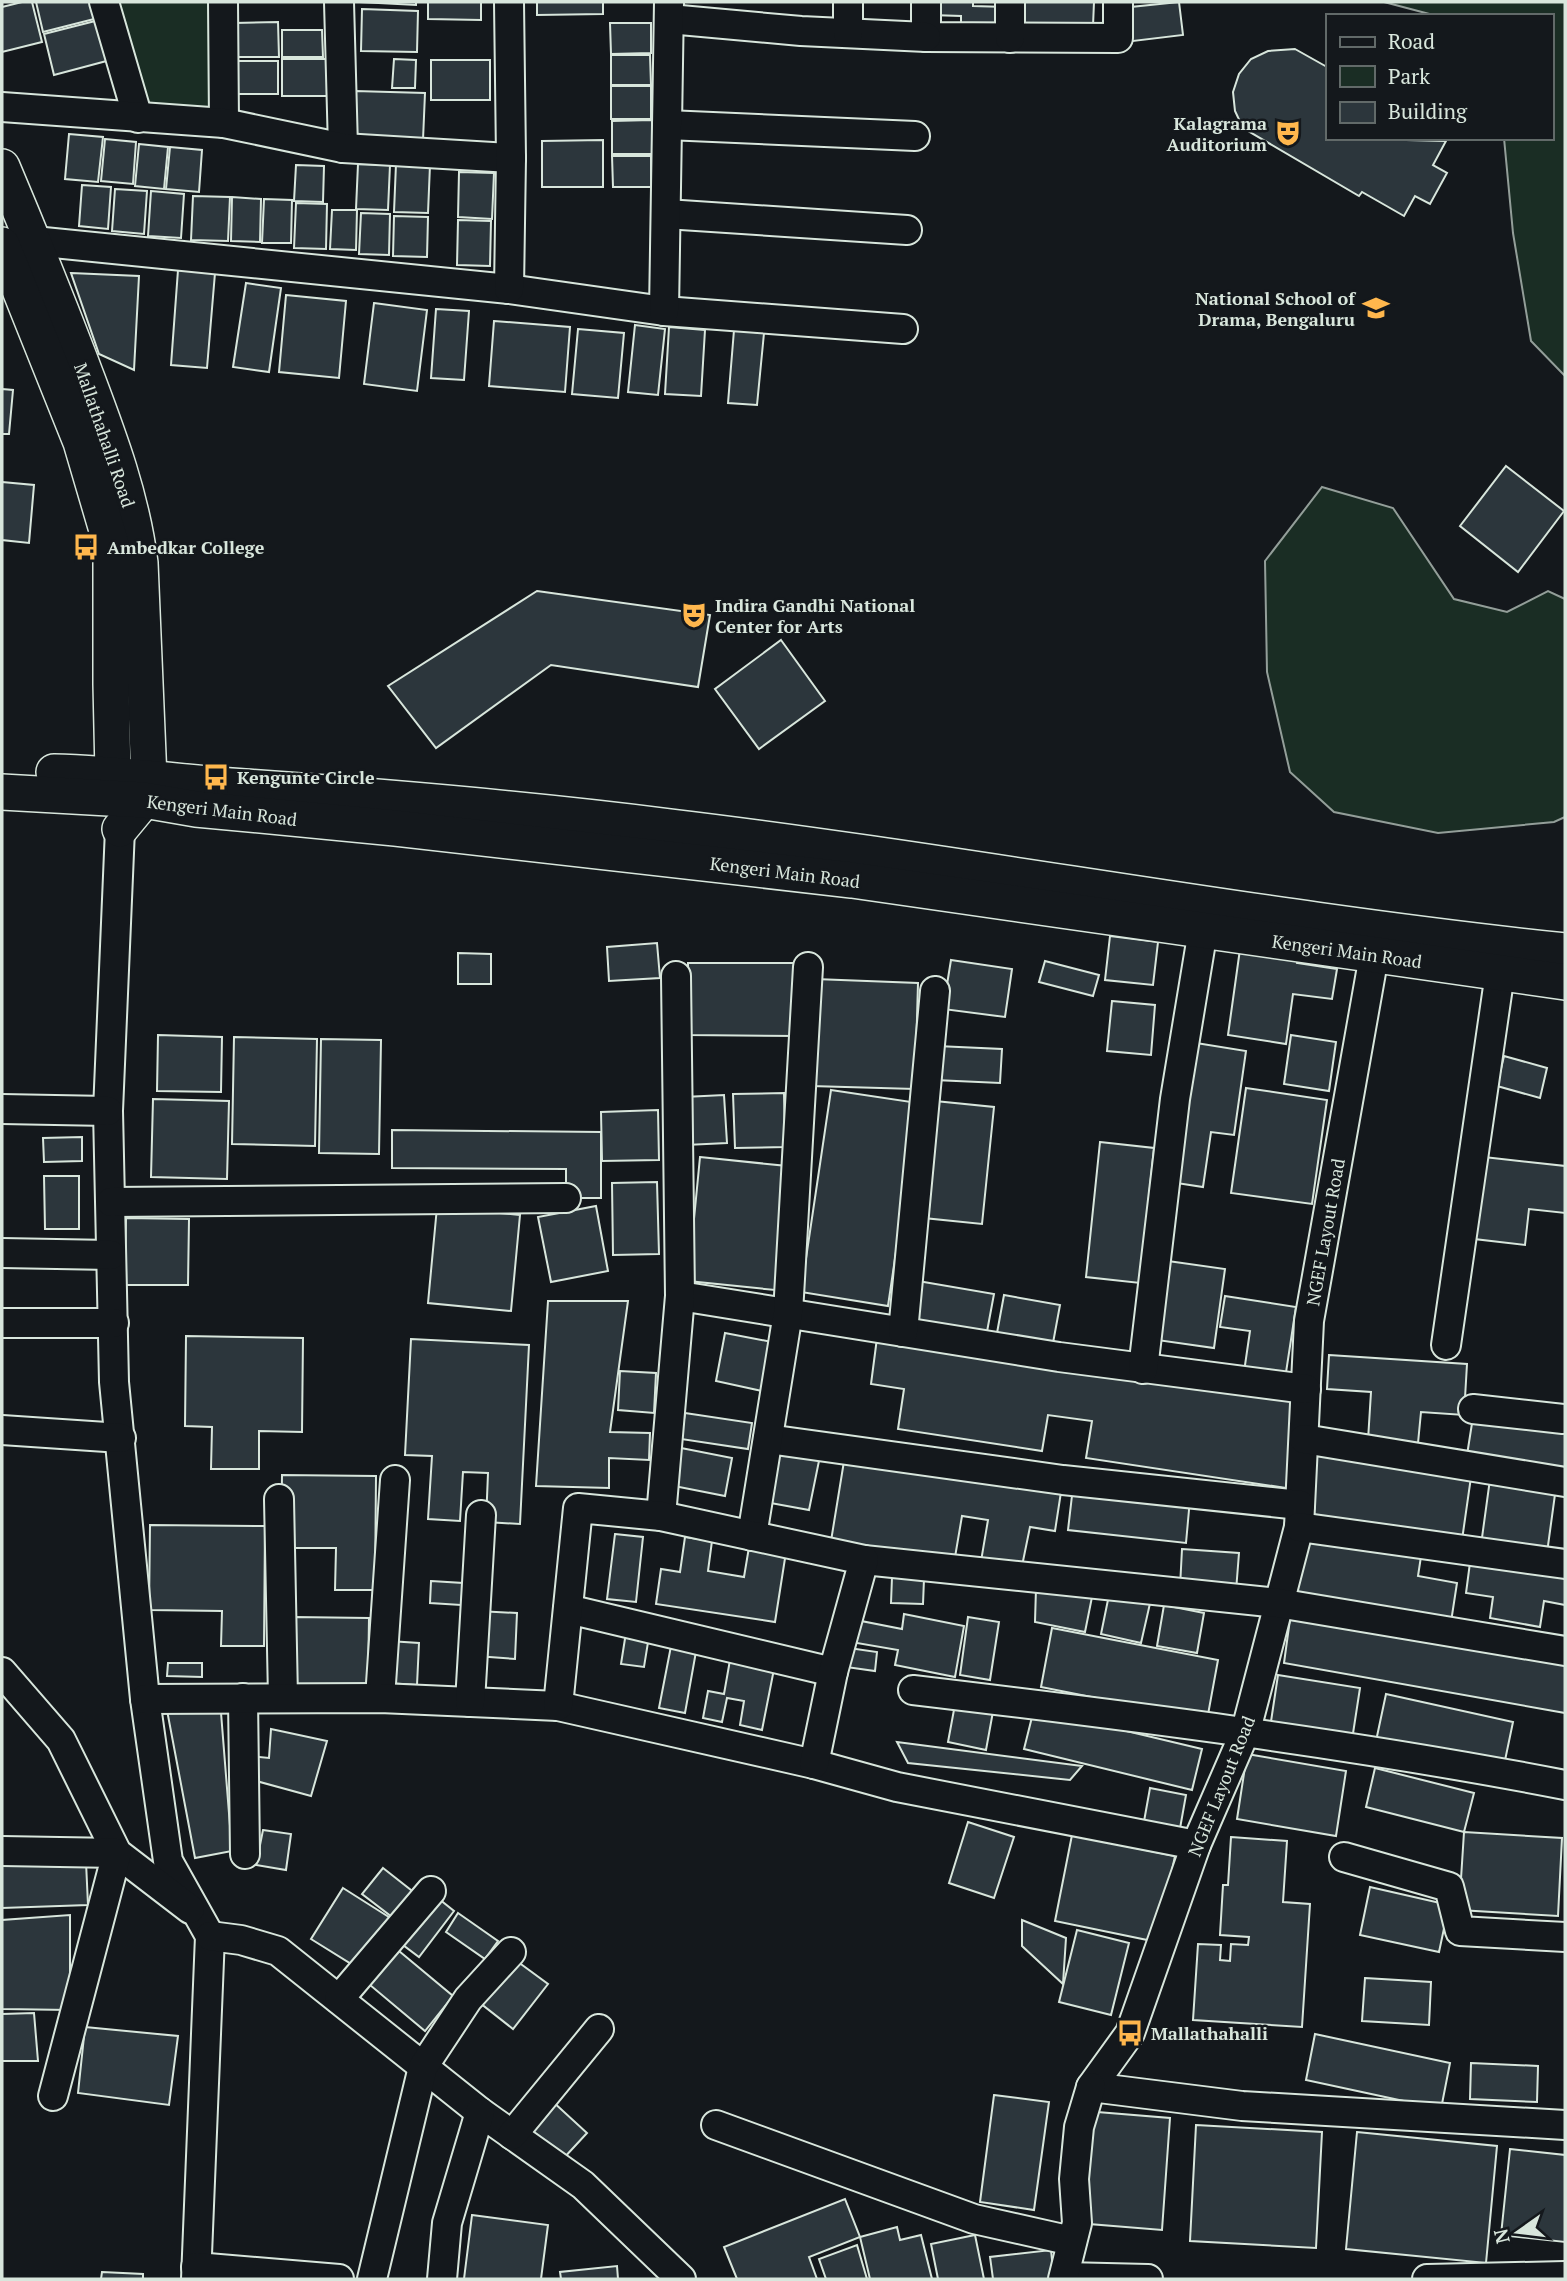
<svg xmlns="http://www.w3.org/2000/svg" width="1567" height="2281" font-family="'PT Serif',serif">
	<rect width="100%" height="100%" fill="#14181c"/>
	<g fill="#1a2d24" stroke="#939e99" stroke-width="2">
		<polygon points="113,2 215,2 216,132 150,122"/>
		<polygon points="1384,2 1565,2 1565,376 1531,341 1513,233 1504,138 1551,138 1551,16 1437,16"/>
		<polygon points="1322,487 1393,508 1454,599 1507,612 1548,591 1565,599 1565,817 1554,822 1438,833 1334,812 1290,772 1267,672 1265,561"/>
	</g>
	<g fill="#2c363c" stroke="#d8e6dc" stroke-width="2">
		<polygon points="22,2 32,2 42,42 2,52 2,7"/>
		<polygon points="36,2 98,2 102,17 43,32"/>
		<polygon points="359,2 416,2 416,5"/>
		<polygon points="428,2 481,2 481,20 428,19"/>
		<polygon points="537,2 603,2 603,14 537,15"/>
		<polygon points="932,2 973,2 973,6 1007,7 1006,33 961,31 961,16 931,15"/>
		<polygon points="1016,2 1094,2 1093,26 1015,23"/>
		<polygon points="1179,2 1183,35 1125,42 1121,8"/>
		<polygon points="362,9 418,11 417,52 361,51"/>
		<polygon points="103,19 114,59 54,75 44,34"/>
		<polygon points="278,22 279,57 235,57 234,23"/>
		<polygon points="610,23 651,23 651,53 611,54"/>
		<polygon points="282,30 322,30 323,57 282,57"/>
		<polygon points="1295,49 1327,67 1327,138 1446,141 1433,165 1447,173 1430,204 1415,196 1404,216 1362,192 1359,196 1243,128 1235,111 1233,92 1239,74 1251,59 1268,51"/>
		<polygon points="611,55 650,55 651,85 611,85"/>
		<rect x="282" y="59" width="48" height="37"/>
		<polygon points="394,59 416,60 415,88 392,88"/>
		<rect x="431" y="60" width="59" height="40"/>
		<rect x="233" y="61" width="45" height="33"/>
		<rect x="611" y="86" width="40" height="33"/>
		<polygon points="355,91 425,93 423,140 354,138"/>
		<polygon points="652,120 652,154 612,154 612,121"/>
		<polygon points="69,134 103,137 98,182 65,179"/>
		<polygon points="105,139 136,142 133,184 101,181"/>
		<polygon points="603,140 603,187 542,187 542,141"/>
		<polygon points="139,144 168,147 164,189 135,186"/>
		<polygon points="170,147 202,150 199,192 166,189"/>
		<polygon points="612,156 651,156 651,187 613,187"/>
		<polygon points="358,164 390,165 388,210 356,209"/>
		<polygon points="396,164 430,165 428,213 394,212"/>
		<polygon points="296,165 324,166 323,202 294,201"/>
		<polygon points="459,172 494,173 492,219 458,217"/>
		<polygon points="82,185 111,187 108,229 79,226"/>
		<polygon points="115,189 147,191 144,234 112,231"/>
		<polygon points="151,191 184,194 181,238 148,236"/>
		<polygon points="193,196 230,197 228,241 191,240"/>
		<polygon points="232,197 261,199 260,242 231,241"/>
		<polygon points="264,199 292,200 291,243 262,243"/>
		<polygon points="296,203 327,204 326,249 294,248"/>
		<polygon points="332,210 357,210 356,250 330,249"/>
		<polygon points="361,213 390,214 389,255 359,254"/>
		<polygon points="394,216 428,217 427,257 393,256"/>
		<polygon points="458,220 491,221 490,266 457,265"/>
		<polygon points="178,270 215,273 207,368 171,365"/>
		<polygon points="71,273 139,276 134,370 99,354"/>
		<polygon points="246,283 281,288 269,372 233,367"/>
		<polygon points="286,295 346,301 339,378 279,372"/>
		<polygon points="374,303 427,310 417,391 364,384"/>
		<polygon points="436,309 469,311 464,380 431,378"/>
		<polygon points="494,321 570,327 565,392 489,386"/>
		<polygon points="635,325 665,329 658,395 628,392"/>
		<polygon points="669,327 705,330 701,396 665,394"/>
		<polygon points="578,329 624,333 618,398 572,394"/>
		<polygon points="734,330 764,333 757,405 728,403"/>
		<polygon points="2,389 13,390 9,434 2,434"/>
		<polygon points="1506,466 1564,511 1518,572 1460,526"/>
		<polygon points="2,482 34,485 29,543 2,540"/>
		<polygon points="537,591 710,615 698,687 551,665 436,748 388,686"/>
		<polygon points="781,640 825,701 759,749 715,689"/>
		<polygon points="1110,936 1158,942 1153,985 1105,980"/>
		<polygon points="1241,942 1299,951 1297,963 1337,969 1332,999 1293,994 1286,1044 1228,1035"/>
		<polygon points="657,943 660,978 609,981 607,947"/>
		<polygon points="458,953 491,954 491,984 458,984"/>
		<polygon points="951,960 1012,969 1005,1017 943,1009"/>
		<polygon points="1045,961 1099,975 1093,996 1039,982"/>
		<polygon points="688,963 798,963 798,1036 688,1035"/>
		<polygon points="815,979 918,983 915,1089 811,1086"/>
		<polygon points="1112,1001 1155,1005 1151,1055 1107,1051"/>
		<polygon points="158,1035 222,1037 221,1092 157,1091"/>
		<polygon points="1291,1035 1336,1042 1329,1091 1284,1084"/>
		<polygon points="234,1037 317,1039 315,1146 232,1144"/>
		<polygon points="321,1039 381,1040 379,1154 319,1153"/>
		<polygon points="1190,1042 1246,1051 1234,1135 1211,1132 1203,1187 1170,1182"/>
		<polygon points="937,1046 1002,1049 1000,1083 935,1080"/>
		<polygon points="1504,1056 1547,1068 1540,1098 1497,1086"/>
		<polygon points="1246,1088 1327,1100 1312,1204 1231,1193"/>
		<polygon points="831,1090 918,1103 888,1306 801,1292"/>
		<polygon points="784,1093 785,1147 735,1148 733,1094"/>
		<polygon points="724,1095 727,1143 686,1145 684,1097"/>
		<polygon points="153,1099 229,1101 227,1179 151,1177"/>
		<polygon points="935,1101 994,1107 982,1224 924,1218"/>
		<polygon points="658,1110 659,1160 602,1161 601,1112"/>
		<polygon points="392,1130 601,1132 601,1198 566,1198 566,1169 392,1168"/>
		<polygon points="82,1137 82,1161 44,1162 43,1138"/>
		<polygon points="1100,1142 1154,1148 1140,1283 1086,1277"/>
		<polygon points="1475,1156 1565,1166 1565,1213 1529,1209 1525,1245 1466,1238"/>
		<polygon points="700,1157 787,1166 775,1290 688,1281"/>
		<polygon points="44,1176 79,1176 79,1229 45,1229"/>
		<polygon points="657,1182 659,1254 613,1255 612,1183"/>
		<polygon points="596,1206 608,1271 551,1282 538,1217"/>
		<polygon points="437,1207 520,1215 511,1311 428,1303"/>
		<polygon points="126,1218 189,1219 188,1285 125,1285"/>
		<polygon points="1168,1261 1225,1269 1214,1348 1157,1340"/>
		<polygon points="918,1281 994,1294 986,1337 910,1324"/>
		<polygon points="1004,1295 1060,1305 1053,1343 997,1333"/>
		<polygon points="1225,1296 1296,1307 1285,1379 1244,1372 1250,1331 1220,1327"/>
		<polygon points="548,1301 628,1301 610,1432 650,1433 649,1460 609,1458 609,1488 536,1486"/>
		<polygon points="725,1333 772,1342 762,1391 716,1381"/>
		<polygon points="186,1336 303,1338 302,1432 259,1431 259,1469 211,1469 212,1427 185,1426"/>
		<polygon points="877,1338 1298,1402 1286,1488 1086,1458 1092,1421 1048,1415 1042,1451 898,1429 904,1389 871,1384"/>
		<polygon points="411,1339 529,1345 520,1524 486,1522 488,1473 463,1472 460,1521 428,1519 432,1456 405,1455"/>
		<polygon points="1329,1355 1467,1364 1464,1415 1421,1412 1418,1443 1368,1440 1371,1392 1327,1389"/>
		<polygon points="620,1371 656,1373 654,1413 618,1410"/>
		<polygon points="685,1413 752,1423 748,1449 681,1439"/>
		<polygon points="1473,1417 1565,1432 1565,1472 1467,1455"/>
		<polygon points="777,1443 821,1451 809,1510 765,1502"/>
		<polygon points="676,1447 732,1458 725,1496 669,1485"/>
		<polygon points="1317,1448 1472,1470 1462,1540 1307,1518"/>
		<polygon points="845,1455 1061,1492 1055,1531 1030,1527 1021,1571 980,1567 988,1520 962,1516 954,1563 831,1541"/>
		<polygon points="282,1475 376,1476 375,1590 335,1590 336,1548 281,1548"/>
		<polygon points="1490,1479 1556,1487 1547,1553 1481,1545"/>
		<polygon points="1073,1487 1190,1499 1186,1543 1068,1530"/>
		<polygon points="150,1525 265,1526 264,1646 221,1646 222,1611 149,1610"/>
		<polygon points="1305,1531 1422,1550 1418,1576 1457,1583 1451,1622 1295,1596"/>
		<polygon points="615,1534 643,1537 636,1602 607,1599"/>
		<polygon points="685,1537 712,1541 708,1571 744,1577 749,1547 786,1552 775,1622 656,1604 661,1569 680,1572"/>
		<polygon points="1182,1549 1239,1553 1236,1591 1180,1587"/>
		<polygon points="1471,1555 1565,1571 1565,1605 1544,1601 1540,1627 1490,1618 1493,1597 1466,1593"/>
		<polygon points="892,1577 924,1579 923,1604 891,1603"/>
		<polygon points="431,1581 463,1583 461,1605 430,1603"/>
		<polygon points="1036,1588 1093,1592 1085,1632 1035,1622"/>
		<polygon points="1110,1590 1151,1599 1141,1643 1101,1634"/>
		<polygon points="1164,1605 1204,1613 1197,1653 1157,1646"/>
		<polygon points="478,1611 517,1613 515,1659 476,1656"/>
		<polygon points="1291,1612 1565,1655 1565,1713 1284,1663"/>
		<polygon points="904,1614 964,1626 955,1677 895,1665 898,1650 851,1642 856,1620 902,1629"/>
		<polygon points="294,1617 369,1618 368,1685 294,1684"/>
		<polygon points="968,1617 999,1622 990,1680 960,1675"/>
		<polygon points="627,1626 650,1630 644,1667 621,1664"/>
		<polygon points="1052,1628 1218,1660 1207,1720 1041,1687"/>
		<polygon points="389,1641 419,1643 417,1685 387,1683"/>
		<polygon points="672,1641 697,1646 685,1713 659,1708"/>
		<polygon points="842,1647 877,1652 875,1671 839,1666"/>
		<polygon points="730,1660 774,1669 762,1730 740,1725 744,1701 727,1698 722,1722 703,1718 708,1691 724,1694"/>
		<polygon points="168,1663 202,1663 202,1677 167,1676"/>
		<polygon points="1278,1675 1360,1688 1352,1740 1270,1728"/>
		<polygon points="1386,1694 1513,1722 1503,1770 1376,1741"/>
		<polygon points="956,1699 994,1706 986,1750 948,1742"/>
		<polygon points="220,1700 232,1851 195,1858 166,1705"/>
		<polygon points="1034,1709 1202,1749 1192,1790 1024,1749"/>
		<polygon points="271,1729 327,1741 311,1796 249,1779 248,1756 269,1758"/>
		<polygon points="897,1742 1082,1766 1070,1780 908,1763"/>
		<polygon points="1247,1754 1346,1771 1336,1836 1237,1819"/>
		<polygon points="1375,1768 1474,1793 1464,1832 1366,1807"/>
		<polygon points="1150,1788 1186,1795 1179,1834 1143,1827"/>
		<polygon points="968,1822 1014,1837 994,1898 949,1883"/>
		<polygon points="263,1830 291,1834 286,1870 256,1865"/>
		<polygon points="1464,1832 1562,1838 1558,1916 1459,1910"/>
		<polygon points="1072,1835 1175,1856 1157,1942 1055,1921"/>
		<polygon points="1231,1837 1287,1841 1283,1902 1310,1904 1302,2027 1193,2020 1198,1944 1221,1945 1220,1960 1230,1961 1231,1944 1248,1945 1249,1937 1220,1935 1223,1885 1228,1885"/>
		<polygon points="86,1862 88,1905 2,1908 2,1865"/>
		<polygon points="383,1868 416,1894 396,1920 362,1894"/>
		<polygon points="1370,1887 1449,1905 1439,1952 1360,1935"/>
		<polygon points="343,1888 392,1919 361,1970 311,1939"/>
		<polygon points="434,1895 454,1911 419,1957 399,1942"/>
		<polygon points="458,1913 498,1941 485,1959 446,1932"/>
		<polygon points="70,1915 70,2010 2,2009 2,1920"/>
		<polygon points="1022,1920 1066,1938 1063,1984 1022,1946"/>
		<polygon points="1077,1930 1129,1943 1111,2015 1059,2002"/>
		<polygon points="393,1946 453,1996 425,2031 364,1980"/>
		<polygon points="514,1959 548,1984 513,2029 480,2003"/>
		<polygon points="1365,1978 1431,1982 1429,2025 1362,2021"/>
		<polygon points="34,2013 38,2061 2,2061 2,2014"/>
		<polygon points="85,2027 178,2036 169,2105 78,2093"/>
		<polygon points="1315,2034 1450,2063 1441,2109 1306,2080"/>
		<polygon points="1471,2063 1538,2066 1537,2102 1470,2099"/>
		<polygon points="994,2095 1049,2102 1034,2210 980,2202"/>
		<polygon points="551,2100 587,2133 562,2160 527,2127"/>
		<polygon points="1085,2111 1170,2118 1162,2230 1077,2223"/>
		<polygon points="1196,2125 1322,2132 1316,2248 1190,2241"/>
		<polygon points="1357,2132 1497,2146 1486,2263 1346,2249"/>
		<polygon points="1510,2149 1565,2155 1565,2242 1501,2235"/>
		<polygon points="845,2199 860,2237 809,2257 817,2279 737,2279 724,2247"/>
		<polygon points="472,2215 548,2225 541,2279 464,2279"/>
		<polygon points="897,2227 900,2240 921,2235 932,2279 870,2279 860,2237"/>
		<polygon points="975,2235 984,2279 938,2279 931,2244"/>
		<polygon points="857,2245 867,2279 826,2279 819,2259"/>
		<polygon points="1051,2250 1054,2279 993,2279 990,2257"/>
		<polygon points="617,2266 618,2279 561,2279 560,2272"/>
		<polygon points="102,2272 143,2274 143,2279 101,2279"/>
	</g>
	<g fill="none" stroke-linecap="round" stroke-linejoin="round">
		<g stroke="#d8e6dc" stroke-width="32">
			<g id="minor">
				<polyline points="104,2 138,118"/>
				<polyline points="223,2 224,123"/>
				<polyline points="339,2 343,148"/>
				<polyline points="926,2 926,37 1118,38 1118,2"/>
				<polyline points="669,19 801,31 926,37"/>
				<polyline points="848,33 848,2"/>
				<polyline points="1010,38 1010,2"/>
				<polyline points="2,107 224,123 343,148 511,158"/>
				<polyline points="667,125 915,136"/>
				<polyline points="666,214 907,230"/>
				<polyline points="34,241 509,289 664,311 903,329"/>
				<polyline points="509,289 511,158 509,2"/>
				<polyline points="664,311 669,2"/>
				<polyline points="120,829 108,1111 114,1382 145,1699 168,1861 210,1936 196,2279"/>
				<polyline points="1378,933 1309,1321 1299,1527 1246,1730 1196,1845 1130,2033 1091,2087 1242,2106 1565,2125"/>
				<polyline points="2,1109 108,1111"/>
				<polyline points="111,1202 566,1198"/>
				<polyline points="2,1253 111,1255"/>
				<polyline points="680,1296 1059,1357 1306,1389"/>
				<polyline points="2,1323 114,1323"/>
				<polyline points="903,1332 935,991"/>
				<polyline points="1446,1345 1500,973"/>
				<polyline points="1143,1369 1175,1099 1203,930"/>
				<polyline points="1473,1409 1563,1419"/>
				<polyline points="2,1430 121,1438"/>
				<polyline points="768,1439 1063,1480 1300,1505"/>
				<polyline points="1304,1439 1565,1482"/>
				<polyline points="279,1499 283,1698"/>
				<polyline points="661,1516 680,1296 676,976"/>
				<polyline points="1299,1527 1565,1564"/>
				<polyline points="752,1536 788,1313 808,967"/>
				<polyline points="864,1560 1278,1603 1565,1651"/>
				<polyline points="568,1609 833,1672"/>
				<polyline points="2,1672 61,1740 117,1853 190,1909"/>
				<path d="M913 1690C1131 1716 1349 1743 1565 1785"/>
				<polyline points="243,1698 245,1854"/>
				<polyline points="380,1698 395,1480"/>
				<polyline points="145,1699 380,1698 558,1706 814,1764 897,1787 1196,1845"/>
				<polyline points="470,1702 481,1515"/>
				<polyline points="558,1706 578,1508 661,1516 864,1560 833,1672 814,1764"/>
				<polyline points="2,1851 117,1853 53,2096"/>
				<polyline points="1344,1857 1449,1887 1460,1931 1565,1937"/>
				<polyline points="210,1936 241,1940 278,1951 480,2112 583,2185 681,2279"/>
				<polyline points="339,1999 431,1891"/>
				<polyline points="716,2125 974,2219 1072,2241"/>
				<polyline points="512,2135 599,2029"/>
				<polyline points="196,2267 339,2279"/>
				<polyline points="1065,2277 1148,2279"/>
				<polyline points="372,2279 423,2067 468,1999 511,1952"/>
				<polyline points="442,2279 447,2223 480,2112"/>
				<polyline points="1063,2279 1077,2223 1074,2179 1079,2127 1091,2087"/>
				<polyline points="1427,2279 1565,2276"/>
			</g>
		</g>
		<g stroke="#d8e6dc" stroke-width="38">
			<g id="major">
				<path d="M2 167C29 231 55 295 80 360 105 427 131 491 140 563L149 779 144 800 120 829"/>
				<polyline points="2,245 81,442 111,544 111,684 113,773 118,796"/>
				<path d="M54 772C118 773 181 783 245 787 387 797 530 809 671 827 970 863 1266 920 1565 951"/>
				<polyline points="2,792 144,800 196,809 395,828 852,880 1565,982"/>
			</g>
		</g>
		<use href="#minor" stroke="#14181c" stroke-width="28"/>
		<use href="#major" stroke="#14181c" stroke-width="35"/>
	</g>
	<defs>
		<g id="theatre-bare" transform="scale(2.1)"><path d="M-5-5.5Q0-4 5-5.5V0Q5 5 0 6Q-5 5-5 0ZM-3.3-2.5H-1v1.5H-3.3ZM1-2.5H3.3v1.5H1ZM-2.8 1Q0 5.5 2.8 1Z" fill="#ffb74d" stroke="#14181c" stroke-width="2.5" paint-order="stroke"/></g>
		<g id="university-bare" transform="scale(2.1)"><path d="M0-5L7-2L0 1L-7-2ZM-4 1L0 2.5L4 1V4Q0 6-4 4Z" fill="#ffb74d" stroke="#14181c" stroke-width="2.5" paint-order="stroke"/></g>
		<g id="bus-bare" transform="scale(2.1)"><path d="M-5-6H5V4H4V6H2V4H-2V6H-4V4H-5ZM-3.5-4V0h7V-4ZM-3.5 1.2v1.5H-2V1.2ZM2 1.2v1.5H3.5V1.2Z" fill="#ffb74d" stroke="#14181c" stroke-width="2.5" paint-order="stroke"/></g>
	</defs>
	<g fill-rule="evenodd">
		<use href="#theatre-bare" x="1288" y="133"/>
		<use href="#university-bare" x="1376" y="308"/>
		<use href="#bus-bare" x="86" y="547"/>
		<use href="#theatre-bare" x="694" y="615"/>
		<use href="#bus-bare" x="216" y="777"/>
		<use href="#bus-bare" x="1130" y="2033"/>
	</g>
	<g text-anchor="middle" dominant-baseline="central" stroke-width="5" stroke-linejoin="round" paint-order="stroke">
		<g font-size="18" font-weight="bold" fill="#d8e6dc" stroke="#14181c" text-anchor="start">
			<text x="1267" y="123" text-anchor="end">Kalagrama<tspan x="1267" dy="21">Auditorium</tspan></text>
			<text x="1355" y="298" text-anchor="end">National School of<tspan x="1355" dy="21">Drama, Bengaluru</tspan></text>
			<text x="107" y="547">Ambedkar College</text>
			<text x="715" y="605">Indira Gandhi National<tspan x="715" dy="21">Center for Arts</tspan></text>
			<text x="237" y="777">Kengunte Circle</text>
			<text x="1151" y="2033">Mallathahalli</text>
		</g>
		<g font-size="18" fill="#d8e6dc" stroke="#14181c">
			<text transform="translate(105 435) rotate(71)">Mallathahalli Road</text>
			<text transform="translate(222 810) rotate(7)">Kengeri Main Road</text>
			<text transform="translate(785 872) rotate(7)">Kengeri Main Road</text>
			<text transform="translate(1347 951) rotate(8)">Kengeri Main Road</text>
			<text transform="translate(1325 1232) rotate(-80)">NGEF Layout Road</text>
			<text transform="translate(1221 1786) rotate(-68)">NGEF Layout Road</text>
		</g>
	</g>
	<rect width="1567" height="2281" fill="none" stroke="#d8e6dc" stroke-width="7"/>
	<rect x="1326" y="14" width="228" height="126" fill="#14181c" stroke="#626a69" stroke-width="2"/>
	<rect x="1340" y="37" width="35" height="10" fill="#14181c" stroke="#626a69" stroke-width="2"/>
	<text x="1388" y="49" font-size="21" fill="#d8e6dc">Road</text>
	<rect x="1340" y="66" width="35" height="21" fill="#1a2d24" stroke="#626a69" stroke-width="2"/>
	<text x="1388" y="84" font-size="21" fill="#d8e6dc">Park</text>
	<rect x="1340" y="102" width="35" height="21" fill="#2c363c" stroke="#626a69" stroke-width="2"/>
	<text x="1388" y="119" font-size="21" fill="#d8e6dc">Building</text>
	<g transform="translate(1518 2232) rotate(256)" stroke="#14181c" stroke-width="5" paint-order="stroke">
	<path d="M0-5L12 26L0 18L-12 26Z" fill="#d8e6dc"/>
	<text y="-10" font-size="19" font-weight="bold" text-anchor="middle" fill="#d8e6dc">N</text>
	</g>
</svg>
